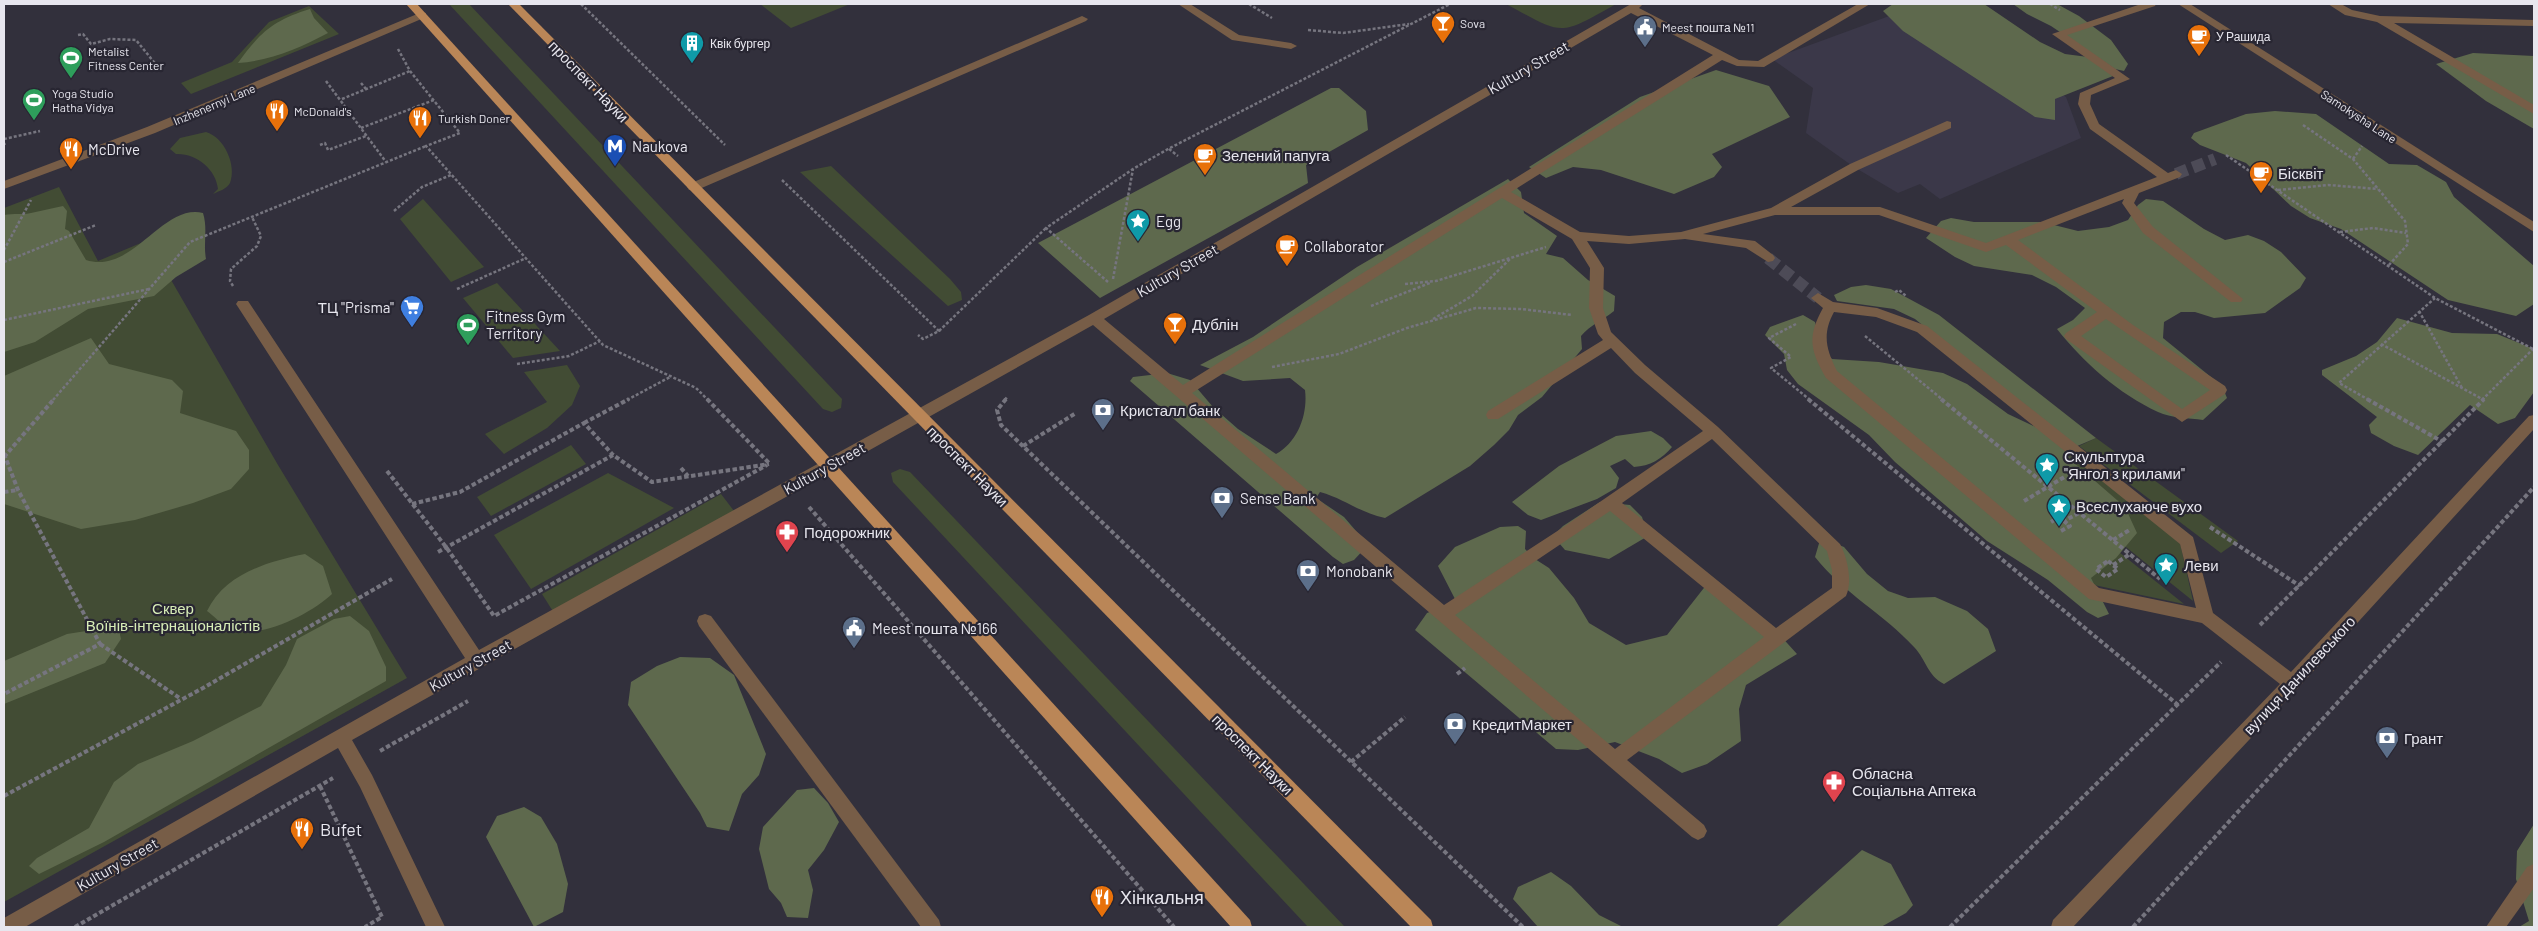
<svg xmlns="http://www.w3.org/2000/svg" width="2538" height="931" font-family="Barlow,sans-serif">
	<rect width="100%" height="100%" fill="#32303c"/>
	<polygon fill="#3b3849" points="1922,4 2066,97 2081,138 1940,199 1920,184 1898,193 1854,167 1806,133 1813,88 1772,59"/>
	<g fill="#424c34">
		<polygon points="449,4 469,4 842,399 841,408 832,412 823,409"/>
		<polygon points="760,4 850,4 791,28"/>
		<path d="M1506 4H1616C1558 37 1564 35 1506 4Z"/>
		<polygon points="309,6 339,34 191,94 181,83 232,62 269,22"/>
		<path d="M206 132C224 137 237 165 230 183 227 189 219 191 213 194L218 189C216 169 196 153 176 154L170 149 180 138Z"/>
		<polygon points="831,166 950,279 961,292 962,300 948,306 800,172"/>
		<polygon points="59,187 98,261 148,240 278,465 407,678 4,902 4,208"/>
		<polygon points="423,199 484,267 451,282 400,219"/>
		<polygon points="497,283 560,351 513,358 463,298"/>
		<polygon points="567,365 580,386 572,405 547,428 504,454 485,434 547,402 524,372"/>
		<polygon points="2096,438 2238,541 2221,553 2079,446"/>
		<polygon points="571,445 586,464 491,516 477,497"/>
		<polygon points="2062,447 2180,543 2193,601 2116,539"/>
		<polygon points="900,469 910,472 1345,927 1308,927 893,482 891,473"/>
		<polygon points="608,473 674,508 531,589 494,535"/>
		<polygon points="721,494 734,511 554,613 542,594"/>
		<polygon points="2109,544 2184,604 2094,585 2073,570"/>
	</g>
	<g fill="#5e694d">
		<polygon points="1893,4 1984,4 2040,42 2065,54 2088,57 2113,76 2055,99 2055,120 2035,117 1903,31 1883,11"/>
		<polygon points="2013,4 2057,4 2079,16 2111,40 2128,64 2124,71 2115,69 2051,26 2027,14"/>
		<path d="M310 9 314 18 328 33C300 48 270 61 238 63 260 32 274 20 310 9Z"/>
		<polygon points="2473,53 2534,56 2534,129 2486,101 2436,64"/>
		<polygon points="1716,70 1769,86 1790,117 1712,154 1722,167 1714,177 1674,194 1601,170 1573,167 1546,178 1529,167 1640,97"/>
		<polygon points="1331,88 1339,88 1366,111 1368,130 1306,165 1308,183 1100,298 1038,243"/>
		<polygon points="2275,111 2316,114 2389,164 2417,165 2446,182 2454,197 2534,266 2534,304 2516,316 2448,300 2341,229 2310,218 2291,206 2246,163 2200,145 2191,138 2194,133 2246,114"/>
		<path d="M1508 179 1521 192 1524 213 1557 236 1546 254 1563 258 1588 280 1615 296 1614 311C1603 320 1590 325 1581 336L1582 349 1542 397 1518 415 1509 430 1494 445 1470 466 1385 518C1358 512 1345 499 1320 492L1316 498 1344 517 1368 545 1354 560 1343 564 1333 557 1130 381 1133 377 1167 373 1190 380 1213 407 1238 429 1276 454C1298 442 1308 414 1305 390L1290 378 1243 381 1200 365 1253 337 1357 267Z"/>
		<path d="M2146 199 2163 201 2204 229 2225 240 2248 235 2264 241 2281 252 2306 278 2300 288 2265 313 2214 318 2195 312H2181L2164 322 2163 338 2222 386 2227 398 2203 420C2189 418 2171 418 2158 412 2119 394 2083 362 2057 329L2073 320 2085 308 2056 287 2032 275 1974 266 1955 257 1926 238 1941 221 1951 218 1974 222H2042L2078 231 2109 227 2128 220 2138 205Z"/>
		<path d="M63 206 67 211 65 229 69 231 86 260C133 275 162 203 203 213 208 229 203 243 206 259L176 277 154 296 88 309 35 342 4 352V215C13 213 25 215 31 213 42 211 52 208 63 206Z"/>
		<polygon points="1866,285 1891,289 1939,315 2096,438 2075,447 1915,319 1894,309 1837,301 1834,295 1851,287"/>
		<polygon points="1803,315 1815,322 1821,347 1832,359 1879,362 1943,373 1967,384 2008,414 2038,428 2062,447 2072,461 2125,507 2137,533 2116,558 2091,578 2109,614 2098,618 2087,612 2048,580 1987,541 1895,462 1869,435 1798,384 1787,370 1784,354 1765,335 1770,327"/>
		<polygon points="2397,318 2452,333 2497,334 2534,349 2534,392 2515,418 2498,424 2470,405 2418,455 2394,446 2371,433 2369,425 2377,417 2322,375 2322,370 2356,356 2377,342"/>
		<polygon points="91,338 109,364 172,380 183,391 180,413 236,431 249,450 249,469 231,489 193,503 135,520 81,529 4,504 4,376"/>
		<path d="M1651 431 1663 438 1672 447C1662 459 1650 466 1634 467L1625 459 1610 466 1619 478 1616 488 1597 499 1541 520 1528 515 1512 502 1559 466 1616 436Z"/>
		<polygon points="1600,502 1630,505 1642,517 1648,536 1609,559 1565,550 1553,536 1563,526"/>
		<polygon points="1518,526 1526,531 1525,549 1535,559 1549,568 1574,598 1589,623 1626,645 1667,635 1707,584 1770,624 1797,654 1746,685 1739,709 1741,741 1707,764 1682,773 1659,759 1615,742 1578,750 1556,749 1415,630 1427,613 1450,604 1455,599 1438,566 1455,547 1500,527"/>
		<path d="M1824 539 1844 547 1867 574 1888 591 1908 598 1935 597 1967 611 1988 629 1996 651 1944 684C1927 675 1927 661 1914 647 1884 614 1843 593 1815 557L1820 540Z"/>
		<path d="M305 554 323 566 332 594C312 613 258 642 229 628 221 624 214 616 207 611 225 574 266 562 305 554Z"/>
		<polygon points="350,616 369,631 386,667 386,681 104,842 39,874 29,866 37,858 89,828 114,782 138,764 193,741 261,706 286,665 297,639 334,619"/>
		<polygon points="118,626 121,639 105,663 4,704 4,661 67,634"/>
		<polygon points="680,657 710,658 734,675 766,754 759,775 742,794 729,831 707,827 700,813 628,705 631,682 657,666"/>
		<polygon points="814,788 828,803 839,822 824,850 808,870 813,890 808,918 787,917 781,903 769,889 759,849 763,827 797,790"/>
		<polygon points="524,807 541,817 557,844 568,884 563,912 534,927 486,837 497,816"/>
		<polygon points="2534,824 2534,927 2519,927 2529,921 2516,879 2517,851"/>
		<polygon points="1862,850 1891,864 1913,905 1906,913 1881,927 1776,927"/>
		<polygon points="1551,872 1571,886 1599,915 1623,927 1538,927 1513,899 1518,887"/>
	</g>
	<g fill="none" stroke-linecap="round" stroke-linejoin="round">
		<g stroke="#4d4b57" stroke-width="12" stroke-dasharray="12 6" stroke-linecap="butt">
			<polyline points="2176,174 2215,159"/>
			<polyline points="1768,258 1818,298"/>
		</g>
		<g stroke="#76757f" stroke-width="2.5" stroke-dasharray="3 2" stroke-linecap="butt">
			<polyline points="581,4 725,145"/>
			<polyline points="1249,4 1272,18"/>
			<polyline points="2050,4 2060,10"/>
			<polyline points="1308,30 1343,33 1409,24"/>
			<polyline points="78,35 83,34 91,44 110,39 136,40 158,67"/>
			<polyline points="398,49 410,71 460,133 426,146 603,345 696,388 708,400"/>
			<polyline points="326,81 386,162"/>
			<polyline points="361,83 366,89"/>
			<polyline points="342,99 410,71"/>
			<polyline points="2303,125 2353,159 2405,221 2408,244 2388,266"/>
			<polyline points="361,128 434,100"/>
			<polyline points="4,139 40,131"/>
			<polyline points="4,143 5,145"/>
			<polyline points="320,145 325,143 328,150 366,136"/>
			<polyline points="1169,149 1178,156"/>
			<polyline points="2226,155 2435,298 2533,349"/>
			<polyline points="2353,159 2362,146"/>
			<polyline points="782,180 939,331 923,339 918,335"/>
			<polyline points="2278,190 2328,185 2378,189"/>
			<polyline points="394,211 422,187 451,175"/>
			<polyline points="2340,232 2373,228 2406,233"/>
			<polyline points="4,250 31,200"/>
			<polyline points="4,262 96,225"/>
			<polyline points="1113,279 1133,169"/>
			<polyline points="1108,282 1046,228 1133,169 1168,149 1450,4"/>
			<polyline points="1405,284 1436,281 1546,247"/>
			<polyline points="233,286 230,281 231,269 257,246 261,236 252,217"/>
			<polyline points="457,289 526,258"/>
			<polyline points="1895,292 1899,290 1906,296"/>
			<polyline points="1371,306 1430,283"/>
			<polyline points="2419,311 2462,388"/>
			<polyline points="1433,319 1472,296 1510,259"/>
			<polyline points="4,320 149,289"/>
			<polyline points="1796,324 1769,338 1791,357 1771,368 1810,400"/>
			<polyline points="939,331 1046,228"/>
			<polyline points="1865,336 1943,400"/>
			<polyline points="2381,344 2484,400"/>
			<polyline points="517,364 569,356 600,341"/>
			<polyline points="1272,367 1339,354 1407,328 1476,308 1521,309 1572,315"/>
			<polyline points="53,400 190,242 426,146"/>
			<polyline points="627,400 670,377"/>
			<polyline points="1005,400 1007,397"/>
			<polyline points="2369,400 2339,383 2435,298"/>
			<polyline points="2482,400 2534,348"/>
		</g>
		<g stroke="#76757f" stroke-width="4" stroke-dasharray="4.5 2.5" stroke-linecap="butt">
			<polyline points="707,399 769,463"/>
			<polyline points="1006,399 997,410 1001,425 1523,927"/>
			<polyline points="1808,399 2178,705"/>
			<polyline points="1941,399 2160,579"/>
			<polyline points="2367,399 2443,442"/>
			<polyline points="2482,399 2484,400"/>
			<polyline points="584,423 629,399"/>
			<polyline points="1023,446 1076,413"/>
			<polyline points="4,454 18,490 100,644 4,694"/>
			<polyline points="4,457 54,399"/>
			<polyline points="681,468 688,476"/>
			<polyline points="387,471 446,547 494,616 767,465"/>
			<polyline points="4,492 18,490"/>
			<polyline points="2024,501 2066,476"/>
			<polyline points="412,504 460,492 584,423 613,455"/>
			<polyline points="809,507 1174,927"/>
			<polyline points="2051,522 2059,517 2064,521 2079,513"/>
			<polyline points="2210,527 2300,586"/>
			<polyline points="2061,531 2070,526 2064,521"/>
			<polyline points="2113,540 2131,529"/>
			<polyline points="438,552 613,455 652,482 769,464"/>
			<polygon points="2108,561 2118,569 2106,577 2096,569"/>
			<polyline points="2113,565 2130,554"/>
			<polyline points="2260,625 2484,399"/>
			<polyline points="100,644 181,699"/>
			<polyline points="1457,674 1465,668"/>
			<polyline points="380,751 468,701"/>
			<polyline points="1351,762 1405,717"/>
			<polyline points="320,786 382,917 365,927"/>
			<polyline points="4,796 203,688 392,579"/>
			<polyline points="75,927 333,778"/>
			<polyline points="1950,927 2221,662"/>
			<polyline points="2133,927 2534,487"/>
		</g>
		<g fill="#775d47" fill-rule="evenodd">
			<polygon points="1178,4 1190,4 1239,35 1291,43 1297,46 1291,49 1232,40"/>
			<path d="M1631 4H1643L1639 8 1739 60 1758 61 1858 4H1870L1764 67 1737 66 1722 60 1511 192 1580 232 1629 236 1681 232 1771 208 1850 164 1947 121 1951 122V128L1858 170 1791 207H1880L1986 243 2157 177 2090 129 2078 104 2080 93 2115 78 2052 34 2141 4H2156L2155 6 2067 35 2130 79 2091 95 2090 104 2099 124 2168 173 2176 170 2182 174 2180 177 2139 193 2134 203 2153 227 2243 299 2241 302H2231L2143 233 2122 203 2124 199 2018 240 2133 325 2225 386 2227 390 2225 394 2182 422 2066 339 2064 336 2066 333 2097 312 2006 245 1986 252 1879 215H1775L1703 234 1755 241 1773 255 1775 258 1773 261 1768 262 1746 248 1685 239 1629 244 1587 241 1604 268 1603 308 1611 332 1645 365 1718 427 1840 544C1847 557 1853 581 1846 596L1627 760 1704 825 1707 831 1704 837 1698 840 1692 837 1093 325 352 740 372 775 445 927H426L360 787 338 748 25 927H4V918L465 658 238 307 236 304 238 301H248L479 650 1089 315ZM1631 13 1713 55 1183 385 1104 319ZM1502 198 1572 239 1590 268 1589 308 1598 334 1603 340 1488 411 1486 415 1488 419H1498L1611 348 1635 373 1703 431 1562 528 1444 605 1192 393ZM2106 319 2210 390 2182 409 2081 336ZM1712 439 1827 551 1832 570V588L1776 628 1622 503ZM1610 511 1764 637 1615 749 1455 615Z"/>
			<polygon points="2178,4 2190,4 2534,222 2534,232"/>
			<polygon points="2328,4 2341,4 2352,10 2380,16 2534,20 2534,26 2394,23 2534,105 2534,114 2377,22 2345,15"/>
			<polygon points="422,12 426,13 426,17 155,133 4,189 4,181 147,127"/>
			<polygon points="1082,16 1088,19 1086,21 697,190 689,190 687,187 689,184"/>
			<path d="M1818 293 1833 302 1877 308 1927 326 2193 537 2213 613 2291 672 2529 416 2534 415V429L2298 688 2073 927H2051L2053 920 2280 684 2202 623 2089 599 1826 378C1810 350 1807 337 1823 308L1811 298ZM1834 312 1876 317 1917 332 2180 544 2196 608 2099 588 1837 371C1826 349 1822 334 1834 312Z"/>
			<polygon points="705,614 711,616 939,920 941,927 921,927 699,626 697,621 699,616"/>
			<polygon points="2534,864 2534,888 2506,927 2486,927 2527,867"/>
		</g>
		<g fill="#ba8657" fill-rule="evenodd">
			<polygon points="406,4 417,4 1250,920 1252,927 1231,927"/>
			<polygon points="508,4 519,4 1431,920 1433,927 1411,927"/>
		</g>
	</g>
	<defs>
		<g id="bar-pin" transform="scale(1.25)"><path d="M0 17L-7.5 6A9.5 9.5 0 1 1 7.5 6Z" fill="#e8710a" stroke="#282632"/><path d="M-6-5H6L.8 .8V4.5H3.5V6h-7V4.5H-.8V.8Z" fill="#fff"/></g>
		<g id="civic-pin" transform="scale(1.25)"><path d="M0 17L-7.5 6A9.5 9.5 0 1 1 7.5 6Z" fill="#5c6f8a" stroke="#282632"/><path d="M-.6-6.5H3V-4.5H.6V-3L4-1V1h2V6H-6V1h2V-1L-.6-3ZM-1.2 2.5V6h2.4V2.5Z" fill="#fff"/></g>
		<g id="cafe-pin" transform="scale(1.25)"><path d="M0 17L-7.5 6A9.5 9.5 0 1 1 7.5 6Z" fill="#e8710a" stroke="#282632"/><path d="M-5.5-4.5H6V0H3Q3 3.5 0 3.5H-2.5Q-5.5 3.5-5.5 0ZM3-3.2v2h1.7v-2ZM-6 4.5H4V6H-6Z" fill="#fff"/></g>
		<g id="building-pin" transform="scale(1.25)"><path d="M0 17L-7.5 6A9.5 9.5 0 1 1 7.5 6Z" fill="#0f9aa8" stroke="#282632"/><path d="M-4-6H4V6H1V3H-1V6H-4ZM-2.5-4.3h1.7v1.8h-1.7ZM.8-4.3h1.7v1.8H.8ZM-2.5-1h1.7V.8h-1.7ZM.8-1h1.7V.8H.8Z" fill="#fff"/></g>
		<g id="stadium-pin" transform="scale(1.25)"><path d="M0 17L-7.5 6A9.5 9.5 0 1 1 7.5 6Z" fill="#2e9e5b" stroke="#282632"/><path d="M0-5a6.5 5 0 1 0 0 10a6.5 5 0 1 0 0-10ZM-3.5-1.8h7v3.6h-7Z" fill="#fff"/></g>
		<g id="restaurant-pin" transform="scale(1.25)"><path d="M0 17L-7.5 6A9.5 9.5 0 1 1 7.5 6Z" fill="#e8710a" stroke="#282632"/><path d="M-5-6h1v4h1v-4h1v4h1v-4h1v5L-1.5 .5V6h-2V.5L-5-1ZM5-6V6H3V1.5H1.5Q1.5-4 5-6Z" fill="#fff"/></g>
		<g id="metro-pin" transform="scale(1.25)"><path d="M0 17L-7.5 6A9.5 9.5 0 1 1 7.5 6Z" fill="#1a4fb4" stroke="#282632"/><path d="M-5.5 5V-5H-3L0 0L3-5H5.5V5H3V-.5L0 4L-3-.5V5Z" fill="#fff"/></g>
		<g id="sight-pin" transform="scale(1.25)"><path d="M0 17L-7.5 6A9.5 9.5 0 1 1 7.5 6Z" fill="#0f9aa8" stroke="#282632"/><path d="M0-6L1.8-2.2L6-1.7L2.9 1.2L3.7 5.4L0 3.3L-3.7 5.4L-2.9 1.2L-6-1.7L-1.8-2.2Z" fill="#fff"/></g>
		<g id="supermarket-pin" transform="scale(1.25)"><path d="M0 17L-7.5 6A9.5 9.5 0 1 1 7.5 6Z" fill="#3f7fe0" stroke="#282632"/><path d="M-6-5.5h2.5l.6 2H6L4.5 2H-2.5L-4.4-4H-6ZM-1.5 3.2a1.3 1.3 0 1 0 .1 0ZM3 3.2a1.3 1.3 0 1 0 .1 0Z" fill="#fff"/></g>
		<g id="bank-pin" transform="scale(1.25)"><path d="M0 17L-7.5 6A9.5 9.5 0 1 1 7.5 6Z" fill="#5c6f8a" stroke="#282632"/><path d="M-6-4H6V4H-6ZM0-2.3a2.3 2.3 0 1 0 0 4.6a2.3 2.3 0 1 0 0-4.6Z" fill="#fff"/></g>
		<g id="pharmacy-pin" transform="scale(1.25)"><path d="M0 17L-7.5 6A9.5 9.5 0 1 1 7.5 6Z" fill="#e0444e" stroke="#282632"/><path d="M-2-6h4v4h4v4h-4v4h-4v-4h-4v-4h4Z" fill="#fff"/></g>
	</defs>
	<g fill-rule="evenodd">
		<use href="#bar-pin" x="1443" y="23"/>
		<use href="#civic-pin" x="1645" y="27"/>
		<use href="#cafe-pin" x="2199" y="36"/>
		<use href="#building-pin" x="692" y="43"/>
		<use href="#stadium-pin" x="71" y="58"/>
		<use href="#stadium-pin" x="34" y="100"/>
		<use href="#restaurant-pin" x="277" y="111"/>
		<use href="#restaurant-pin" x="420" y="118"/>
		<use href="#metro-pin" x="615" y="146"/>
		<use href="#restaurant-pin" x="71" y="149"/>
		<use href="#cafe-pin" x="1205" y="155"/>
		<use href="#cafe-pin" x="2261" y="173"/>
		<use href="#sight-pin" x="1138" y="221"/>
		<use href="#cafe-pin" x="1287" y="246"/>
		<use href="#supermarket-pin" x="412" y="307"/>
		<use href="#bar-pin" x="1175" y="324"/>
		<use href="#stadium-pin" x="468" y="325"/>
		<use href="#bank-pin" x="1103" y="410"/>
		<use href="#sight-pin" x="2047" y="465"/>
		<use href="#bank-pin" x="1222" y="498"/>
		<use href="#sight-pin" x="2059" y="506"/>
		<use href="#pharmacy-pin" x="787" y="532"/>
		<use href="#sight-pin" x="2166" y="565"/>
		<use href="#bank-pin" x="1308" y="571"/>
		<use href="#civic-pin" x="854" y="628"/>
		<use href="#bank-pin" x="1455" y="724"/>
		<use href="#bank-pin" x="2387" y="738"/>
		<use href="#pharmacy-pin" x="1834" y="782"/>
		<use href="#restaurant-pin" x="302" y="829"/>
		<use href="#restaurant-pin" x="1102" y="897"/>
	</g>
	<g text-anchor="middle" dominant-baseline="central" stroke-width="4.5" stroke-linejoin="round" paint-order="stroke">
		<g font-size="12" fill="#e7e6ee" stroke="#282632" text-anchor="start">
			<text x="1460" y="23">Sova</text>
			<text x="1662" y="27">Meest пошта №11</text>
			<text x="2216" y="36">У Рашида</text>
			<text x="710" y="43">Квік бургер</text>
			<text x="88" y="51">Metalist<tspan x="88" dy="14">Fitness Center</tspan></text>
			<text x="52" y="93">Yoga Studio<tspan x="52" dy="14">Hatha Vidya</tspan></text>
			<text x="294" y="111">McDonald's</text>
			<text x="438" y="118">Turkish Doner</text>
		</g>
		<g font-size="12" fill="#e7e6ee" stroke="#282632">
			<text transform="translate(214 104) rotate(-23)">Inzhenernyi Lane</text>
			<text transform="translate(2359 116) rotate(33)">Samokysha Lane</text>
		</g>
		<g font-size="15" fill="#e7e6ee" stroke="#282632">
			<text transform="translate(1528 67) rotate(-30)">Kultury Street</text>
			<text transform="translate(589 81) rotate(46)">проспект Науки</text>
			<text transform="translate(1177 270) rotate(-30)">Kultury Street</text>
			<text transform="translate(968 466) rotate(45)">проспект Науки</text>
			<text transform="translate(824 468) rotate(-29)">Kultury Street</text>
			<text transform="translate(470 665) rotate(-29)">Kultury Street</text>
			<text transform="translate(2299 675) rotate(-47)">вулиця Данилевського</text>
			<text transform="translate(1253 754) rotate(45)">проспект Науки</text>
			<text transform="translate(117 864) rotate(-30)">Kultury Street</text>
		</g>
		<g font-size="15" fill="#e7e6ee" stroke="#282632" text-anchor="start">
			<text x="632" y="146">Naukova</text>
			<text x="88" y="149">McDrive</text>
			<text x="1222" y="155">Зелений папуга</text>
			<text x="2278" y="173">Бісквіт</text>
			<text x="1156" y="221">Egg</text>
			<text x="1304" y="246">Collaborator</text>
			<text x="394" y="307" text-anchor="end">ТЦ "Prisma"</text>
			<text x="486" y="316">Fitness Gym<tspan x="486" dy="17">Territory</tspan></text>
			<text x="1192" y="324">Дублін</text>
			<text x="1120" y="410">Кристалл банк</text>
			<text x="2064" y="456">Скульптура<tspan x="2064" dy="17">"Янгол з крилами"</tspan></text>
			<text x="1240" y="498">Sense Bank</text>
			<text x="2076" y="506">Всеслухаюче вухо</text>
			<text x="804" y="532">Подорожник</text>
			<text x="2184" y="565">Леви</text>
			<text x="1326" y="571">Monobank</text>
			<text x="872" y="628">Meest пошта №166</text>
			<text x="1472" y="724">КредитМаркет</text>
			<text x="2404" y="738">Грант</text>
			<text x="1852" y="773">Обласна<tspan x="1852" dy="17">Соціальна Аптека</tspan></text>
		</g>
		<g font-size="15" fill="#d7edb7" stroke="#282632">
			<text x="173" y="608">Сквер<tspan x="173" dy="17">Воїнів-інтернаціоналістів</tspan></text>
		</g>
		<g font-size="18" fill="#e7e6ee" stroke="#282632" text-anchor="start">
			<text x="320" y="829">Bufet</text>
			<text x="1120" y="897">Хінкальня</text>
		</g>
	</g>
	<rect width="2538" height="931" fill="none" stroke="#e7e6ee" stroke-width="10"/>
</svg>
